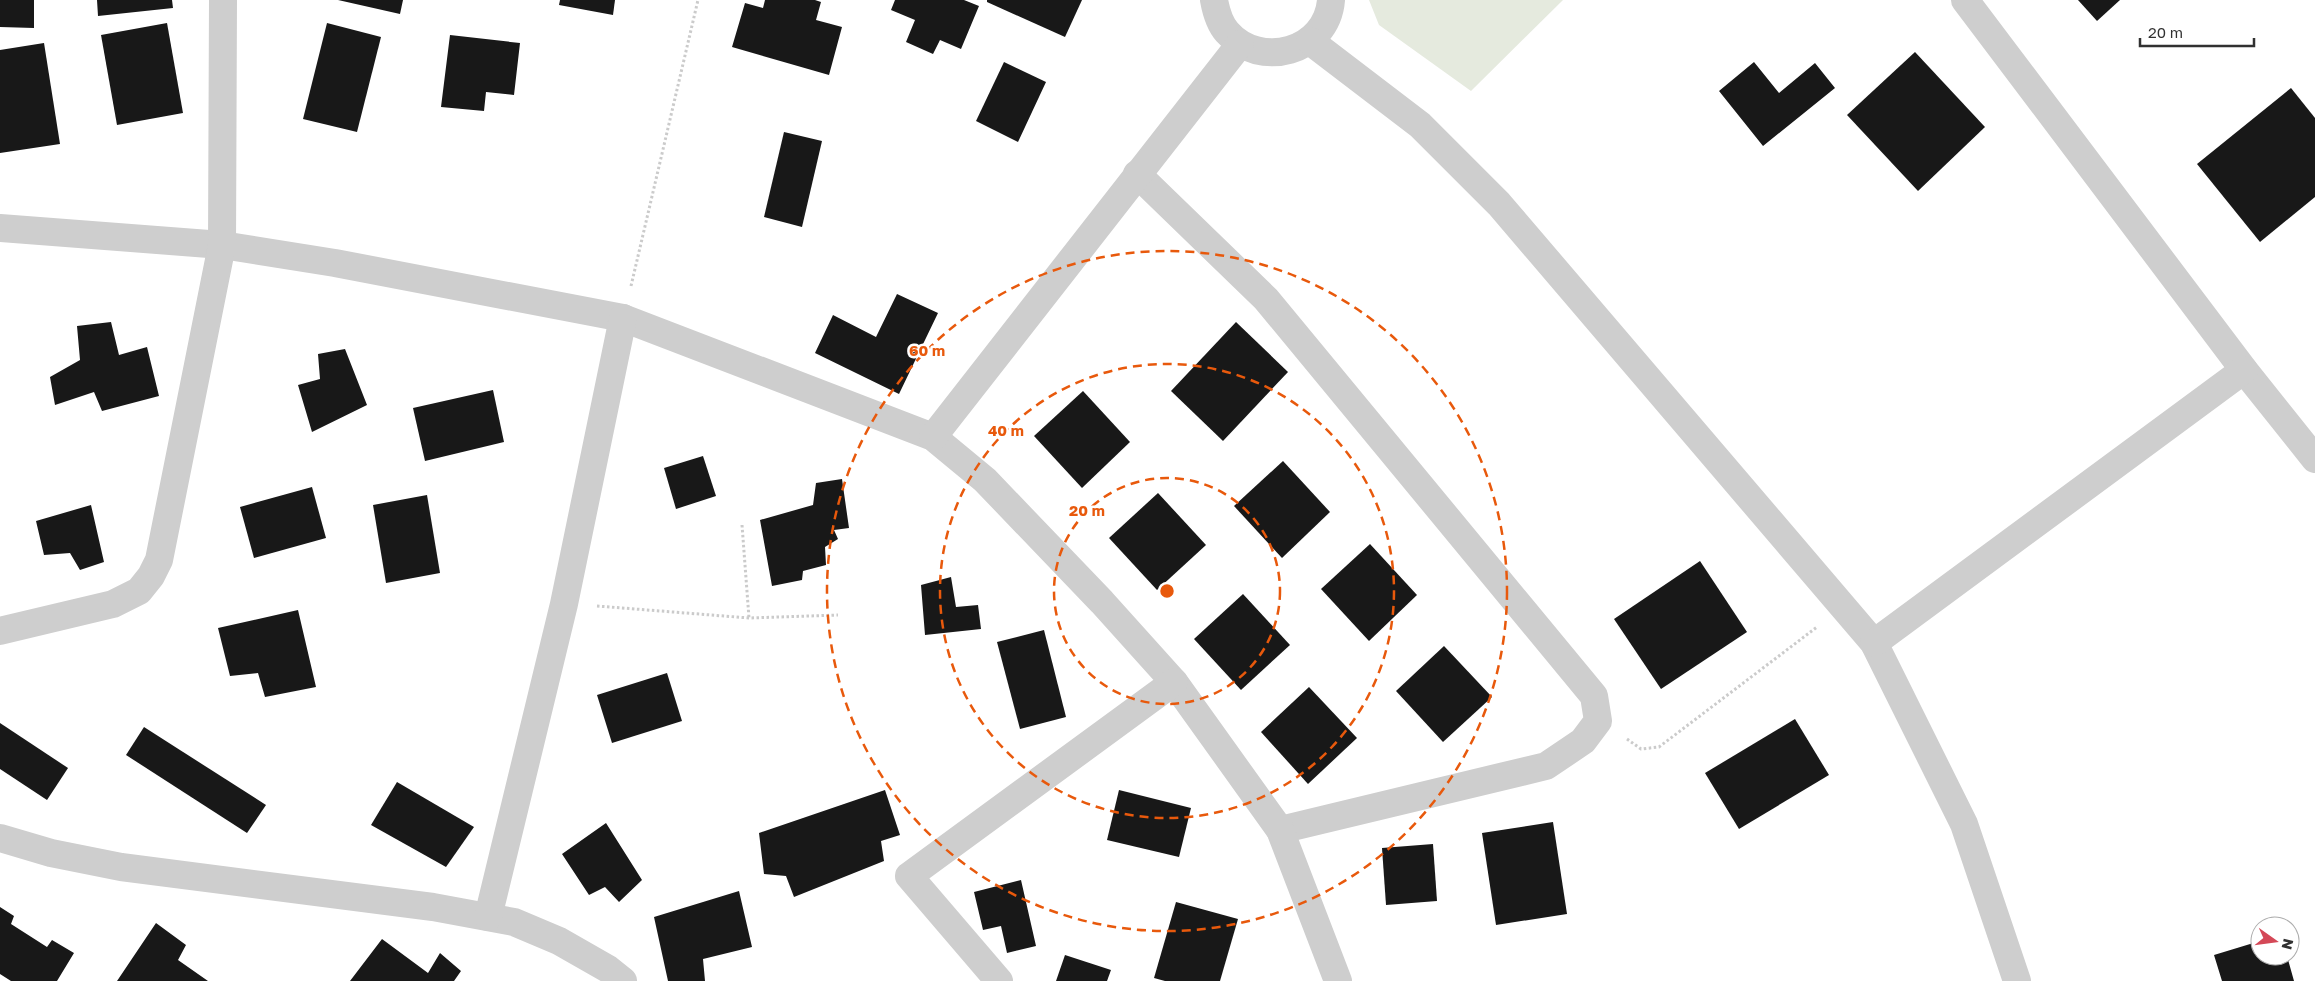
<svg xmlns="http://www.w3.org/2000/svg" width="2315" height="981" font-family="'Golos Text',sans-serif">
	<rect width="100%" height="100%" fill="#fff"/>
	<polygon fill="#e5eade" points="1369,0 1563,0 1471,91 1379,25"/>
	<g fill="#181818">
		<polygon points="0,0 34,0 34,28 0,27"/>
		<polygon points="97,0 172,0 173,8 98,16"/>
		<polygon points="338,0 403,0 400,14"/>
		<polygon points="560,0 615,0 613,15 559,5"/>
		<polygon points="765,0 815,0 821,2 816,20 842,27 829,75 732,47 745,3 763,8"/>
		<polygon points="895,0 964,0 979,6 961,49 940,40 933,54 906,42 915,20 891,10"/>
		<polygon points="987,0 1082,0 1065,37 987,2"/>
		<polygon points="2078,0 2120,0 2097,21"/>
		<polygon points="167,23 183,113 117,125 101,35"/>
		<polygon points="327,23 381,37 357,132 303,119"/>
		<polygon points="450,35 520,43 514,95 486,92 484,111 441,107"/>
		<polygon points="44,43 60,144 0,153 0,50"/>
		<polygon points="1915,52 1985,127 1918,191 1847,115"/>
		<polygon points="1004,62 1046,82 1018,142 976,121"/>
		<polygon points="1754,62 1779,93 1815,63 1835,88 1763,146 1719,91"/>
		<polygon points="2291,88 2315,118 2315,197 2260,242 2197,164"/>
		<polygon points="784,132 822,141 802,227 764,217"/>
		<polygon points="897,294 938,313 899,394 815,353 833,315 876,337"/>
		<polygon points="111,322 119,355 147,347 159,396 102,411 94,392 55,405 50,377 80,360 77,326"/>
		<polygon points="1236,322 1288,372 1223,441 1171,391"/>
		<polygon points="345,349 367,405 312,432 298,385 320,379 318,354"/>
		<polygon points="493,390 504,442 425,461 413,408"/>
		<polygon points="1083,391 1130,442 1082,488 1034,436"/>
		<polygon points="703,456 716,496 676,509 664,468"/>
		<polygon points="1283,461 1330,512 1282,558 1234,506"/>
		<polygon points="842,479 849,528 834,530 838,539 825,547 826,565 803,571 802,580 772,586 760,520 813,505 816,483"/>
		<polygon points="312,487 326,538 254,558 240,507"/>
		<polygon points="1158,493 1206,545 1157,590 1109,538"/>
		<polygon points="427,495 440,573 386,583 373,505"/>
		<polygon points="91,505 104,562 80,570 70,553 44,555 36,521"/>
		<polygon points="1370,544 1417,595 1369,641 1321,589"/>
		<polygon points="1700,561 1747,632 1661,689 1614,619"/>
		<polygon points="951,577 956,607 978,605 981,629 925,635 921,585"/>
		<polygon points="1243,594 1290,645 1241,690 1194,639"/>
		<polygon points="298,610 316,687 265,697 258,673 230,676 218,628"/>
		<polygon points="1044,630 1066,717 1020,729 997,642"/>
		<polygon points="1444,646 1492,697 1443,742 1396,691"/>
		<polygon points="667,673 682,721 612,743 597,695"/>
		<polygon points="1309,687 1357,738 1308,784 1261,732"/>
		<polygon points="1795,719 1829,775 1739,829 1705,773"/>
		<polygon points="0,723 68,768 47,800 0,769"/>
		<polygon points="144,727 266,805 247,833 126,755"/>
		<polygon points="397,782 474,827 446,867 371,825"/>
		<polygon points="885,790 900,835 881,841 884,861 794,897 786,876 764,874 759,833"/>
		<polygon points="1119,790 1191,808 1179,857 1107,840"/>
		<polygon points="1553,822 1567,914 1496,925 1482,833"/>
		<polygon points="606,823 642,880 619,902 605,887 589,895 562,854"/>
		<polygon points="1433,844 1437,901 1386,905 1382,848"/>
		<polygon points="1021,880 1036,946 1007,953 1001,926 983,930 974,892"/>
		<polygon points="739,891 752,947 703,959 705,981 668,981 654,917"/>
		<polygon points="1176,902 1238,919 1220,981 1165,981 1154,978"/>
		<polygon points="0,907 14,916 11,924 47,947 52,940 74,953 57,981 11,981 0,974"/>
		<polygon points="156,923 186,945 178,960 208,981 117,981"/>
		<polygon points="382,939 428,973 440,953 461,971 454,981 350,981"/>
		<polygon points="2260,941 2260,956 2287,956 2294,981 2222,981 2214,955"/>
		<polygon points="1065,955 1111,970 1107,981 1056,981"/>
	</g>
	<g fill="none" stroke-linecap="round" stroke-linejoin="round">
		<g stroke="#cbcbcb" stroke-width="3" stroke-dasharray="2.5 2.5" stroke-linecap="butt">
			<polyline points="631,286 698,0"/>
			<polyline points="742,525 749,618"/>
			<polyline points="597,606 749,618 838,615"/>
			<polyline points="1627,739 1641,749 1659,747 1817,627"/>
		</g>
		<g stroke="#cecece" stroke-width="28">
			<path d="M1214 0C1216 11 1219 23 1227 32 1260 70 1327 52 1331 0"/>
			<polyline points="1965,0 2244,370 2315,459"/>
			<polyline points="1310,41 1420,125 1499,204 1874,643 1964,824 2017,981"/>
			<polyline points="1137,174 1266,299 1594,696 1598,721 1583,741 1546,766 1280,830"/>
			<polyline points="0,228 222,245 335,263 623,318 933,437 985,480 1102,602 1174,682 1280,830 1338,981"/>
			<polyline points="933,437 1240,44"/>
			<polyline points="0,631 113,604 139,591 151,576 159,560 222,245 223,0"/>
			<polyline points="1874,643 2244,370"/>
			<polyline points="0,838 51,853 121,867 433,907 514,922 559,941 608,969 623,981"/>
			<polyline points="488,917 564,604 623,318"/>
			<polyline points="999,981 909,876 1174,682"/>
		</g>
	</g>
	<g fill="none" stroke="#e8590c" stroke-width="2.5" stroke-dasharray="9 6">
		<circle cx="1167" cy="591" r="113"/>
		<circle cx="1167" cy="591" r="227"/>
		<circle cx="1167" cy="591" r="340"/>
	</g>
	<circle cx="1167" cy="591" r="8" fill="#e8590c" stroke="#fff" stroke-width="2.5"/>
	<g font-size="15" text-anchor="middle" font-weight="bold" fill="#e8590c" stroke="#fff" stroke-width="5" stroke-linejoin="round" paint-order="stroke">
		<text x="927" y="356">60 m</text>
		<text x="1006" y="436">40 m</text>
		<text x="1087" y="516">20 m</text>
	</g>
	<g transform="translate(2275 941) rotate(104)"><circle r="24" fill="#ffffff" stroke="#adadad"/>
	<path d="M0-4L9 19L0 12L-9 19Z" fill="#d44857"/>
	<text y="-8" font-size="14" font-weight="bold" text-anchor="middle" fill="#313131">N</text>
	</g>
	<path d="M2140 38v8h114v-8" fill="none" stroke="#313131" stroke-width="2.5"/>
	<text x="2148" y="38" font-size="15" fill="#313131" stroke="#ffffff" stroke-width="4" paint-order="stroke">20 m</text>
</svg>
